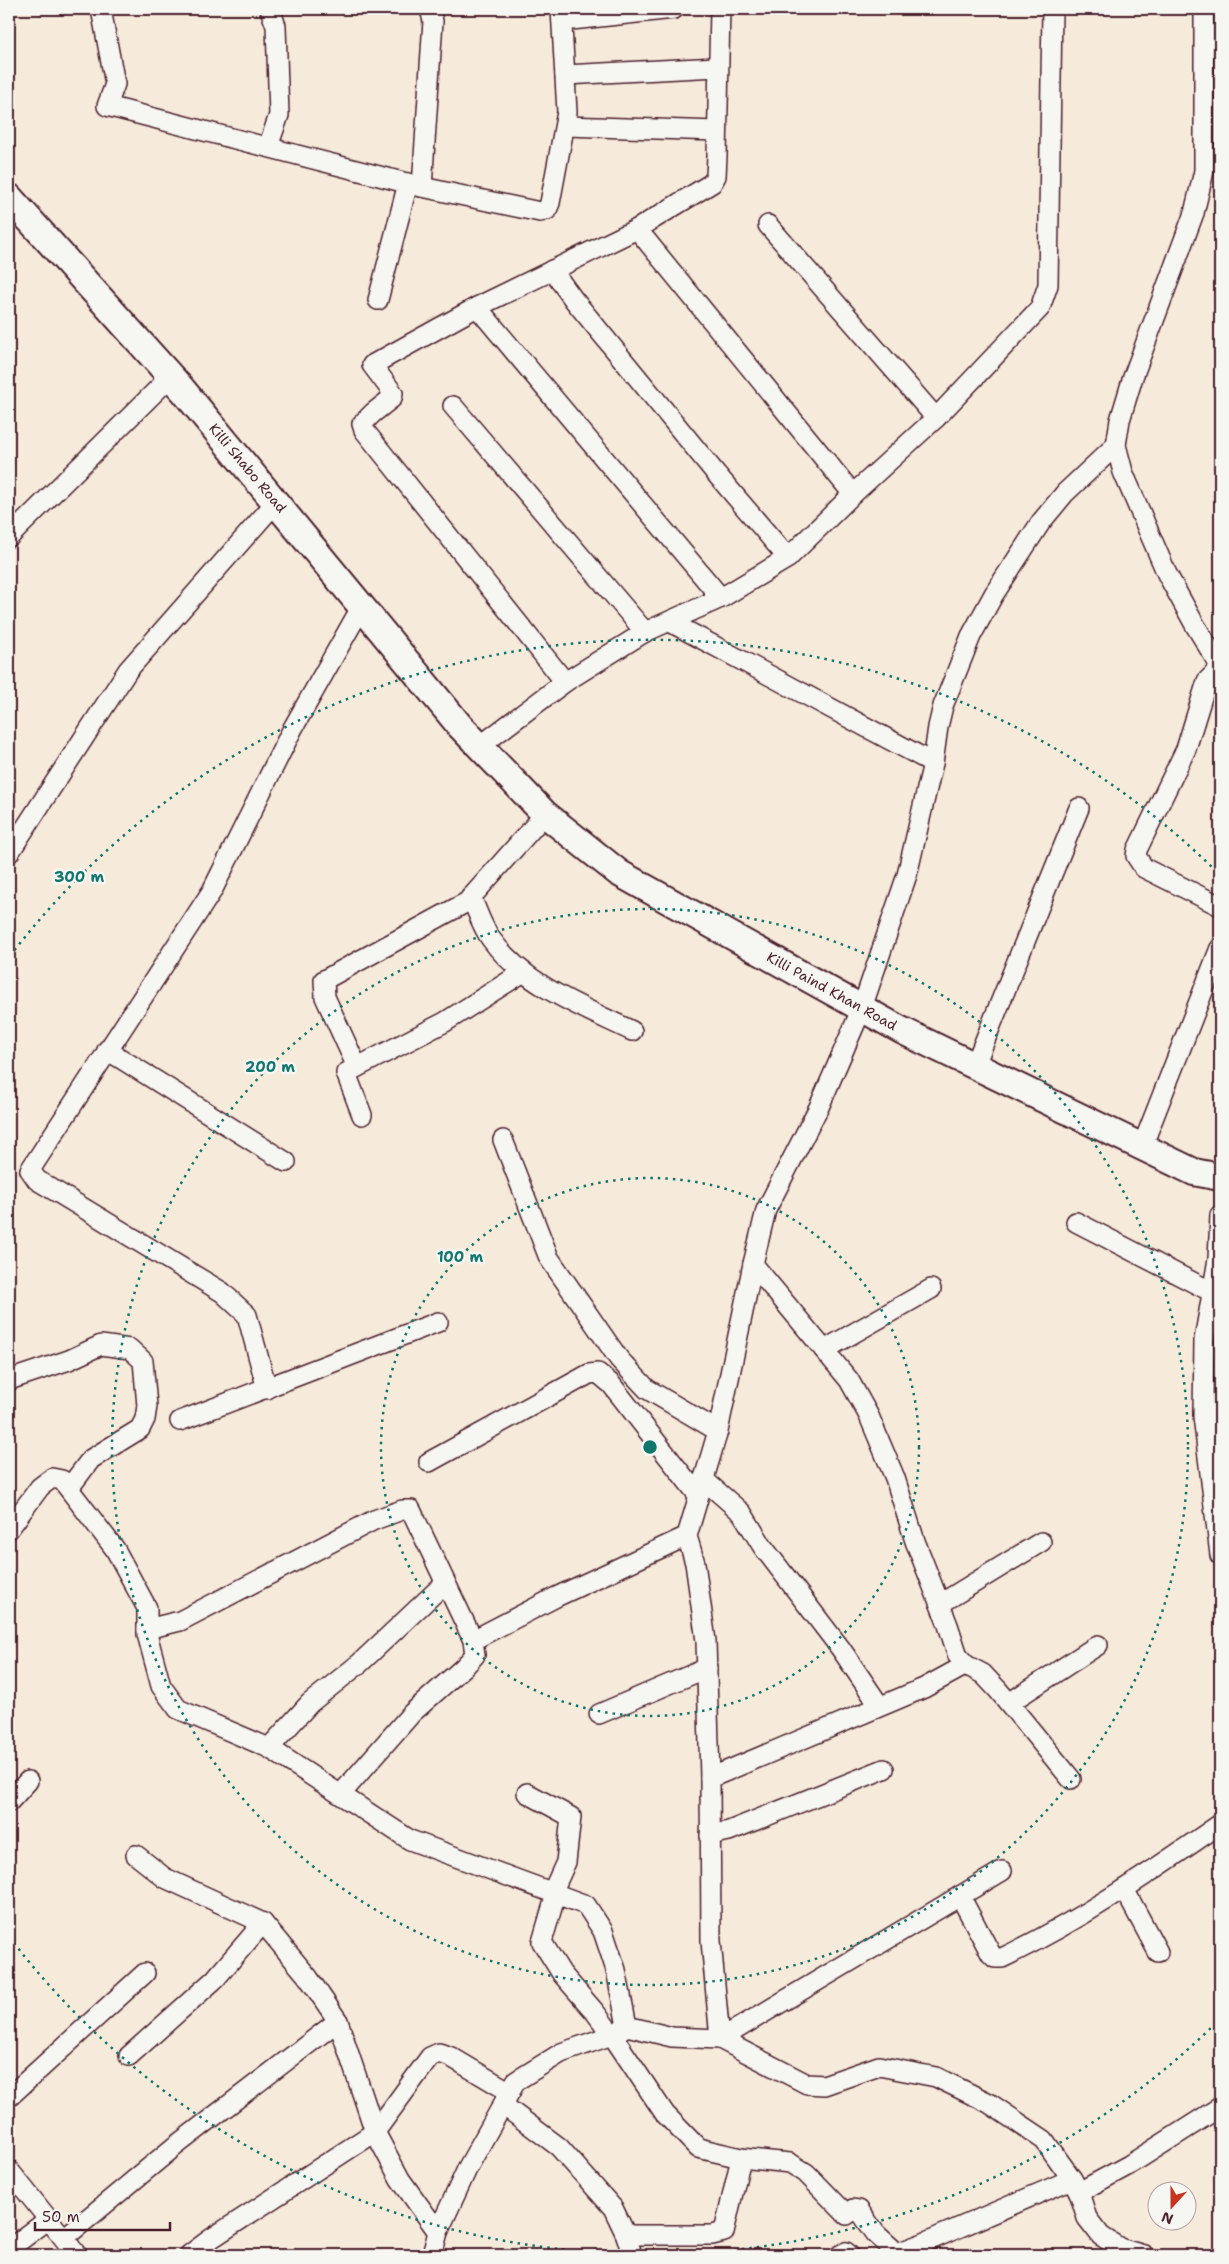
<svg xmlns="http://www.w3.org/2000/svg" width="1229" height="2264" font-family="'Shantell Sans',sans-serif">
	<rect width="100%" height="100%" fill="#f6eadb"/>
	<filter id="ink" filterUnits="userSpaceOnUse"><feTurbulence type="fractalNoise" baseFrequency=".02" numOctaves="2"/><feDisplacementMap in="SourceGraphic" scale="10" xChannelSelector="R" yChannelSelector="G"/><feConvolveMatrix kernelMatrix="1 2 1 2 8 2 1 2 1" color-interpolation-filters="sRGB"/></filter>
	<g filter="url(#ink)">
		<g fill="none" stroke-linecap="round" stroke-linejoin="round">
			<g stroke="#4a1f2b" stroke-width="22">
				<g id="street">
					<polyline points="101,9 115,84 107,106 422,187 540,212 547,210 550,203 567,112 561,9"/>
					<polyline points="1204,9 1204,171 1194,213 1133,377 1120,420 1116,445 1123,472 1167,574 1195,625 1220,666"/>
					<polyline points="562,21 674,9"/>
					<polyline points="565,75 717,67"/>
					<polyline points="566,126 717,131"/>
					<polyline points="268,147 279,115 276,26 270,9"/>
					<polyline points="422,187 433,21 430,9"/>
					<polyline points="768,225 936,418"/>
					<polyline points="637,229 853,494"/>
					<polyline points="552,270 574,300 718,476 788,558"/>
					<polyline points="378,300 408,183"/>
					<polyline points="477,307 637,229 712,183 716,176 717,156 720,9"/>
					<polyline points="453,406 645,632"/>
					<polyline points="9,537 170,377"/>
					<polyline points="670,622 933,763"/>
					<polyline points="1220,668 1207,681 1186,749 1137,850 1136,856 1144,868 1220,906"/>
					<polyline points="565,682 364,430 362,424 373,413 392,398 393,393 372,365 477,307 721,598"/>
					<polyline points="480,746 565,682 645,632 721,598 788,558 853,494 936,418 1040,308 1048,285 1052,9"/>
					<polyline points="9,853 128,670 276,502"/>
					<path d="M471 897C477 910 482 927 491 939 524 985 582 1007 632 1031"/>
					<polyline points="107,1050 286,1162"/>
					<polyline points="975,1065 1079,808"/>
					<polyline points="357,1067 325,997 324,980 467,902 545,814"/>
					<polyline points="362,1115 346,1073 445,1022 522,973"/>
					<polyline points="503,1140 549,1258 619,1359 647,1389 718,1431"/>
					<polyline points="1142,1147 1220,948"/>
					<polyline points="1220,1215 1218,1259 1204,1340 1203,1416 1220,1555"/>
					<polyline points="1076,1222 1212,1292"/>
					<polyline points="753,1264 849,1380 869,1416 895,1478 915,1541 948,1625 958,1656 966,1665 983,1674 998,1690 1071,1779"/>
					<polyline points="824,1350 931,1289"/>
					<polyline points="9,1380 69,1360 101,1345 130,1349 143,1361 147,1406 145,1419 140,1429 91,1459 69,1488"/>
					<polyline points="267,1389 247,1315 222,1292 37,1180 30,1170 212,891 293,728 362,606"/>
					<polyline points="180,1421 438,1322"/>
					<polyline points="429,1462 589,1374 598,1373 611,1384 698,1495"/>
					<polyline points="703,1479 742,1513 763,1547 841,1649 879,1705"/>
					<polyline points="9,1529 40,1487 52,1478 62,1480 115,1549 147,1608 147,1634 161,1686 178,1709 269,1748 410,1840 586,1905 603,1931 616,1970 627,2026"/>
					<polyline points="940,1604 1041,1542"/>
					<polyline points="147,1629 180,1621 374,1520 402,1510 411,1510 473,1640 475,1655 464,1667 412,1713 341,1794"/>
					<polyline points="473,1640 556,1597 687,1536"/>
					<polyline points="1009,1703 1098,1645"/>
					<polyline points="599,1714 707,1668"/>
					<polyline points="269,1748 310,1703 360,1663 445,1583"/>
					<polyline points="710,1778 924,1688 966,1665"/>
					<polyline points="527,1793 571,1817 566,1862 552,1893"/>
					<polyline points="9,1802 28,1781"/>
					<polyline points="710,1835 729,1831 884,1769"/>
					<polyline points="136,1855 165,1878 263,1923 308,1977 338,2021 375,2132 400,2179 438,2232"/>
					<polyline points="1002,1871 720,2039 711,1941 710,1778 706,1641 695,1563 687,1536 718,1431 753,1264 766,1210 819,1107 862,1008 907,875 933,763 938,727 943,706 971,636 994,594 1041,522 1065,493 1116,445"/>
					<polyline points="1124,1889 1158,1952"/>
					<polyline points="556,1894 542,1942 562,1974 595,2012 612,2035 665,2114 698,2148 741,2158 790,2163 806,2173 847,2215 853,2209 859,2210 876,2234 897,2253 921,2244 1072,2179"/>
					<path d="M960 1896 991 1954 995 1958H1002C1079 1921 1150 1873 1220 1824"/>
					<polyline points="129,2056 215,1979 263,1923"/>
					<polyline points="9,2097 145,1973"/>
					<polyline points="503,2105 559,2147 613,2208 626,2235 632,2255"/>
					<polyline points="9,2170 77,2255"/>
					<polyline points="1079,2192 1129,2165 1220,2107"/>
					<polyline points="626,2235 712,2235 724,2232 741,2158"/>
					<polyline points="64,2238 174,2147 338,2021"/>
					<polyline points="9,2249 49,2219"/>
					<polyline points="189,2255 209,2240 375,2132 430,2057 439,2053 451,2057 510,2092"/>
					<polyline points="432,2255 438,2232 468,2167 516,2081 561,2053 612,2035 627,2026 672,2037 720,2039 807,2084 824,2085 879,2066 936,2077 989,2103 1044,2140 1072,2179 1079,2192 1087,2218 1101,2236 1120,2248 1144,2255"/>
					<polyline points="840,2255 846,2252 849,2255"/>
				</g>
			</g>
			<g stroke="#4a1f2b" stroke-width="30">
				<polyline id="secondary" points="9,197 182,389 460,726 545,814 619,873 901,1030 1194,1172 1220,1177"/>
			</g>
			<use href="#street" stroke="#f6f6f2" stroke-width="19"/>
			<use href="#secondary" stroke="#f6f6f2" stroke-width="26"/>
		</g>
	</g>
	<g fill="none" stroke="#0f766e" stroke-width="2.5" stroke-dasharray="2.5 5">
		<circle cx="650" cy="1447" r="269"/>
		<circle cx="650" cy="1447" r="538"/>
		<path d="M1216 2023A807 807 0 0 1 10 1938M10 956A807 807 0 0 1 1216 871"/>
	</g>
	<g text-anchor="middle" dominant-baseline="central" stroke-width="5" stroke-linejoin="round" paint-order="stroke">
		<g font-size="14" fill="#4a1f2b" stroke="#f6f6f2">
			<text transform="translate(248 468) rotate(50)">Killi Shabo Road</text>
			<text transform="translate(832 991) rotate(29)">Killi Paind Khan Road</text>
		</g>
	</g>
	<circle cx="650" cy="1447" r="8" fill="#0f766e" stroke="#f6f6f2" stroke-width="2.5"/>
	<g font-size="15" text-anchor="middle" font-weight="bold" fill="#0f766e" stroke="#f6f6f2" stroke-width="5" stroke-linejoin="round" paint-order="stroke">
		<text x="79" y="882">300 m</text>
		<text x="270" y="1072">200 m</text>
		<text x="460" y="1262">100 m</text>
	</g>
	<rect width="1229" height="2264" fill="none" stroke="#f6f6f2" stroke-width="30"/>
	<rect x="15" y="15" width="1199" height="2234" fill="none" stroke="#4a1f2b" stroke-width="2" filter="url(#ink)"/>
	<g transform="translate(1172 2206) rotate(201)"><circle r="24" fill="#f6f6f2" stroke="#b1a0a2"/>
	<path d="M0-4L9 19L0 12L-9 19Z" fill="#c8321e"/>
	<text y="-8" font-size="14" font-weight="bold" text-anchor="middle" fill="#4a1f2b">N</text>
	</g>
	<path d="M35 2222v8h135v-8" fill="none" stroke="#4a1f2b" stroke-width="2.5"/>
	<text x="42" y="2222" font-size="15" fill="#4a1f2b" stroke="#f6f6f2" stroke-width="4" paint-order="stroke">50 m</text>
</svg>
